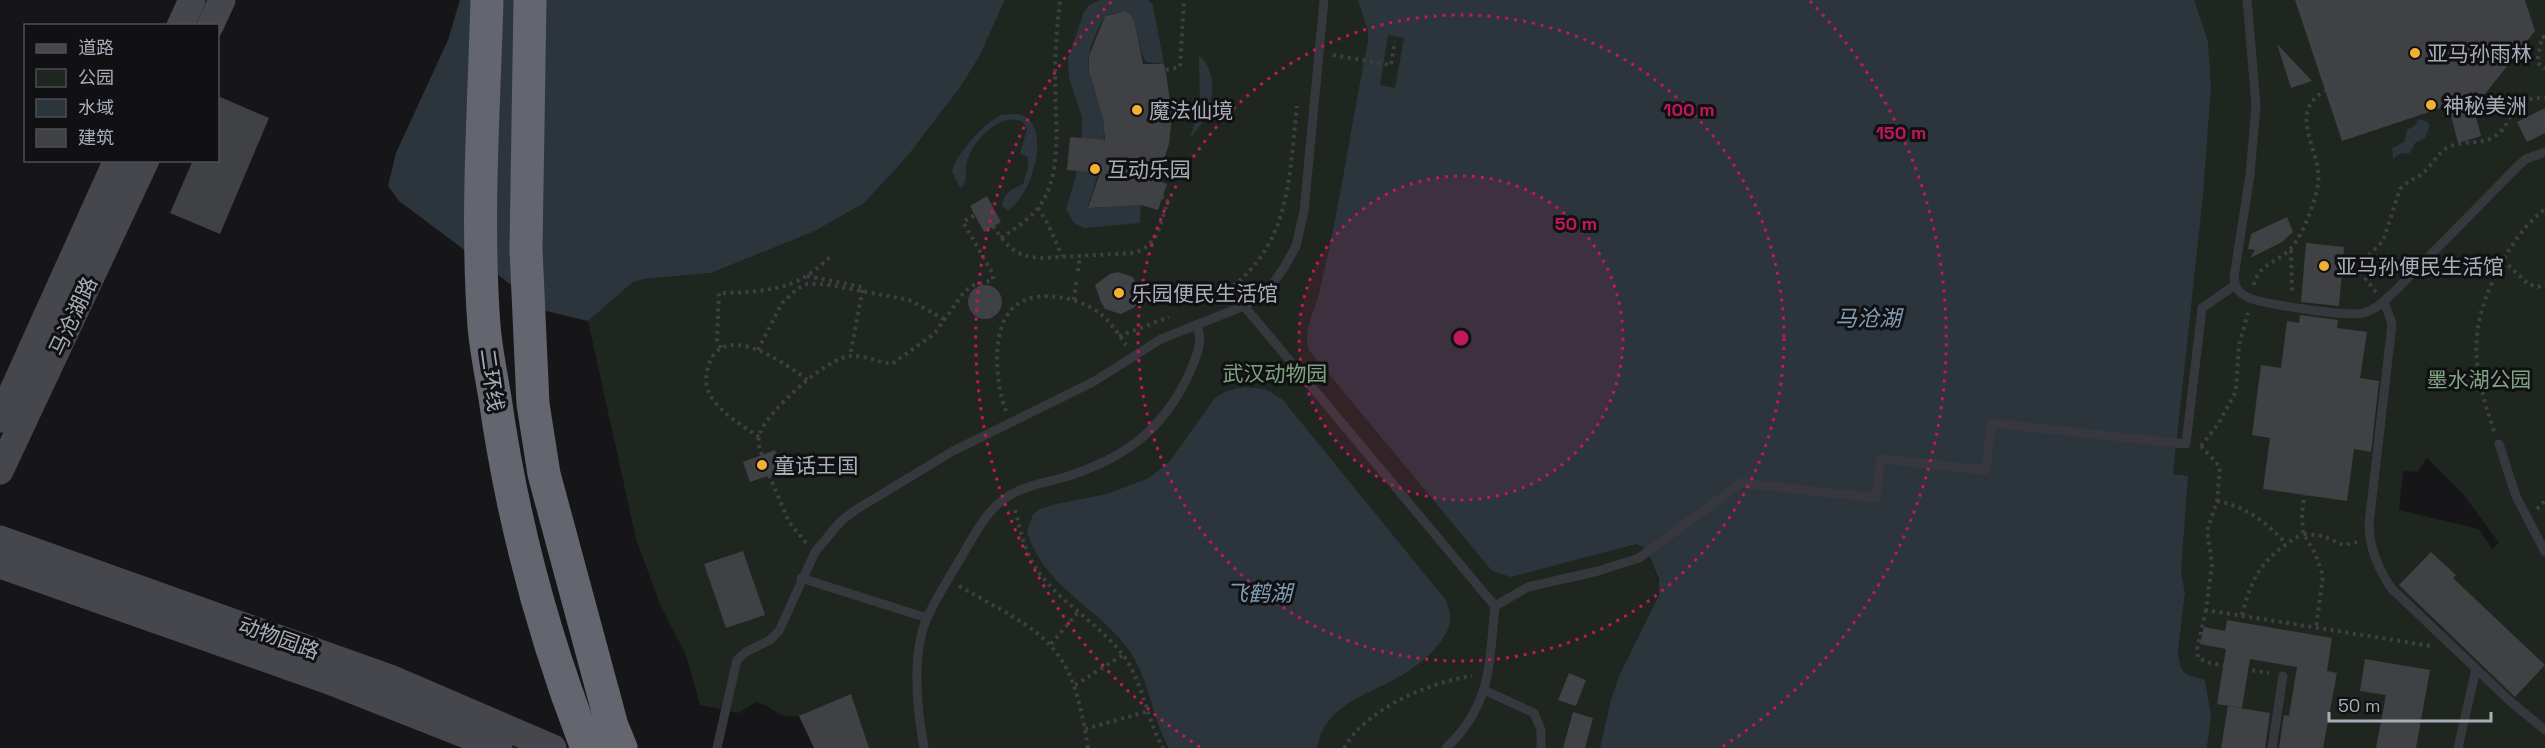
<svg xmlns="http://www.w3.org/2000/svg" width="2545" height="748" font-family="'Space Grotesk','Noto Sans SC',sans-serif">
	<rect width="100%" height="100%" fill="#161618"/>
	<path fill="#1e261f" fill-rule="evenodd" d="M1005 0H2545V748H2207L2211 715 2205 680 2186 674 2181 668 2178 653 2185 593 2181 571 1653 564 1660 586 1657 602 1619 676 1611 699 1600 748H815L799 716C779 720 773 706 756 702L739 713 700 705 686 655 660 604 636 539 588 321 632 283 643 279 711 273 815 231 864 203 906 158 961 86 979 57ZM2427 458 2463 494 2499 543 2492 549 2479 529 2399 510 2403 471 2418 472Z"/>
	<g fill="#2c353c" fill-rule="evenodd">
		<polygon points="460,0 1005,0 979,57 961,86 906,158 864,203 815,231 711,273 643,279 632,283 588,321 546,311 399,201 388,186 396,153 448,40"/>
		<path d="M1100 0H1148L1153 5 1164 64 1146 62C1132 40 1145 0 1105 16 1096 31 1086 52 1089 69 1091 86 1101 102 1103 119 1107 147 1097 180 1088 206L1092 208 1141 205 1140 223 1084 228 1074 223 1066 209 1076 175 1082 131V117L1069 78 1068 58 1084 12 1089 5Z"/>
		<path d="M1358 0H2194L2208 42 2211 86 2203 195 2173 474 2188 476 2181 571 2185 593 2178 653 2181 668 2186 674 2205 680 2211 715 2207 748H1600L1611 699 1619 676 1659 595V580L1647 549 1636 544 1511 577 1492 571 1309 350C1302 331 1316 308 1320 289 1340 207 1351 124 1368 42V31ZM1388 35 1404 38 1395 88 1380 85Z"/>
		<path d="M1199 55C1223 77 1211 118 1190 138L1200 106Z"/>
		<path d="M1016 114C1055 118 1033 196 1008 210L1002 206C1004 192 1012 189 1023 184L1028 168V157L1020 153 1027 129 1023 122C1001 111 975 139 968 158 964 168 968 177 963 187L960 188 952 172C954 156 986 121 1001 115 1006 114 1011 114 1016 114Z"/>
		<polygon points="2418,119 2426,121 2430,125 2425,138 2415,143 2410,153 2399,154 2393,159 2392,148 2404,142 2407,130 2415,125"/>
		<path d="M1244 387 1265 389 1282 399 1445 599C1448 606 1451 613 1450 621 1447 644 1416 668 1397 678 1364 696 1324 706 1317 748H1169C1149 713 1151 674 1121 640 1089 603 1041 582 1027 531L1033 514 1040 509 1056 504 1107 494 1149 478 1170 461 1214 399 1226 391Z"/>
	</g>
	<g fill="#404145">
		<polygon points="2295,0 2525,0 2535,31 2485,94 2471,98 2481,136 2458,143 2450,112 2456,103 2342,141"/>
		<polygon points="1125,11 1130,14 1135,24 1143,64 1164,64 1167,79 1172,116 1169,144 1165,156 1146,176 1167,184 1158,210 1141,205 1088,208 1100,173 1067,170 1070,137 1105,140 1103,118 1089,71 1089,56 1105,16"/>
		<polygon points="2277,44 2312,81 2291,88"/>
		<polygon points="218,96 269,118 220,234 170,213 193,160 218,160"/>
		<polygon points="2545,108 2545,133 2527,142 2517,122"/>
		<polygon points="987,196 1001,222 984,232 970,206"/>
		<polygon points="2287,217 2293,232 2282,242 2250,258 2255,250 2248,249 2251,234"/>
		<polygon points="2306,243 2344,247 2339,306 2301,302"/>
		<polygon points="1118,272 1133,277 1140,292 1135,307 1121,314 1105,309 1101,302 1095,285 1110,274"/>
		<circle cx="985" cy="302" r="17"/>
		<polygon points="2300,315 2338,320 2337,328 2367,332 2360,378 2379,381 2371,452 2354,449 2347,501 2263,489 2270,438 2252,435 2261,365 2281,368 2287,321 2299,323"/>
		<polygon points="775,450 783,471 750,482 743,462"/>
		<polygon points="743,551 765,615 726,628 704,564"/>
		<polygon points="2431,552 2456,575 2453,578 2545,665 2515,697 2399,585"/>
		<polygon points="2227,620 2332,638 2327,671 2337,673 2323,748 2279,748 2284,715 2289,716 2297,667 2250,659 2242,708 2217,704 2226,649 2200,644 2204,627 2225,631"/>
		<polygon points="2365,659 2430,670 2416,748 2376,748 2386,695 2360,691"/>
		<polygon points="1569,673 1586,680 1576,706 1558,700"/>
		<polygon points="851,694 869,748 814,748 799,716"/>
		<polygon points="2228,706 2270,713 2265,748 2221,748"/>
		<polygon points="1573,712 1593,718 1585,748 1563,748"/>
	</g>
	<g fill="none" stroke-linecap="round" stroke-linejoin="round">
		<g stroke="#3d3f44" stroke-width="4" stroke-dasharray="3 4.5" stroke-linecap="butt">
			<polyline points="2545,37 2542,37 2537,62 2545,69"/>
			<polyline points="1333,55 1391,65 1395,41"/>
			<polyline points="1166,70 1180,67 1184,0"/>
			<polyline points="1038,208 1048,224 1062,256"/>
			<path d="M993 226C1008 247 1014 256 1041 258L1134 253C1159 245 1161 222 1168 199L1162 197"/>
			<path d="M1001 238C1018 226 1036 216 1045 197 1062 166 1055 114 1055 78 1055 52 1057 26 1060 0"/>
			<polyline points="2291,250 2292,294"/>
			<polyline points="2503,260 2528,284 2538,287 2545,283"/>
			<polyline points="1078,271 1080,255"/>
			<polyline points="807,276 863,287 850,356"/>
			<path d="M2254 285C2258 263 2280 262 2292 247 2303 234 2316 201 2318 183 2323 153 2285 112 2325 91"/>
			<path d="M2376 292 2361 273V263L2383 241 2400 189C2408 180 2419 178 2426 170 2434 162 2439 151 2449 147 2463 140 2480 145 2494 137 2518 121 2503 98 2545 98"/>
			<path d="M1215 299C1291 251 1288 186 1297 106"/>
			<polyline points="1074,300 1076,282"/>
			<polyline points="1119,336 1169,317"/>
			<path d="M721 348 717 339 719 293C747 293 784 291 808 275 816 270 823 263 830 257"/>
			<polyline points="758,350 782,303 797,289 807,284 824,284 909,300 944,319"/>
			<path d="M1006 411C995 383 990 325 1016 305 1039 288 1083 298 1103 316 1112 324 1119 335 1126 345"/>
			<path d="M2494 431C2472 367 2467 328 2500 267 2511 244 2525 225 2545 209"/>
			<polyline points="2312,433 2302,515 2303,533 2315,553 2323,576 2316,628"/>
			<path d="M759 437C741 425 721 413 710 395 704 385 706 374 709 364 724 320 787 364 807 380"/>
			<polyline points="2201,446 2220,467 2217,501 2207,531 2212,564 2206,610 2431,646"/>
			<polyline points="2201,446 2219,423 2236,391 2239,345 2248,313"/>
			<path d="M762 455C759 448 757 441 760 433 768 411 827 357 851 356 863 355 879 362 892 364L934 334 965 291 974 285 993 280V274L963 222 975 215"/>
			<polyline points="769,475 789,522 806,543"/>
			<path d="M2217 501C2245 506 2268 523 2286 544"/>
			<polyline points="2537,509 2545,501"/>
			<path d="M1015 510C1021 532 1025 555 1040 574 1064 605 1099 624 1123 655 1144 684 1146 718 1163 748"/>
			<polyline points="2304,534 2323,536 2343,545 2358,542"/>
			<path d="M959 586C1047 636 1072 641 1088 748"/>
			<polyline points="2206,610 2197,649 2198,658 2210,663 2269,673"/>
			<path d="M2242 615C2253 571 2265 557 2303 533"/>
			<polyline points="1051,644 1079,611"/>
			<polyline points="1075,685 1123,655"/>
			<polyline points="1085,729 1149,711"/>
			<path d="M1344 748C1366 709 1429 682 1472 676"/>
		</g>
		<g stroke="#37383d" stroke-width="9">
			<path d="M2247 0 2256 106 2250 175 2234 277C2235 285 2237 292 2245 296 2258 304 2349 317 2364 313 2378 309 2387 298 2397 289L2518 166 2526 159 2545 152"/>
			<path d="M2384 301 2392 324 2369 524C2369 547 2379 571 2392 589L2511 702 2545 730"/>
			<path d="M1244 306 1495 606C1489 664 1492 705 1446 748"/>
			<polyline points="2499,444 2516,496 2545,552"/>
			<polyline points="801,578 927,618"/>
			<polyline points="1495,606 1528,587 1598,571 1639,558 1741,483 1876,498 1881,459 1986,470 1991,423 2186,444 2202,308 2235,285"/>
			<polyline points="1484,690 1534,713 1541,730 1541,748"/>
			<polyline points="717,748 737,660 746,652 770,640 779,631 815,552 841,521 857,509 953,451 1093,382 1161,339 1244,306 1259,296 1274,282 1285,266 1296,246 1304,211 1324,0"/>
			<path d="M924 748C917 709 911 655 927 618 937 596 951 575 963 554 974 536 985 513 1003 500 1019 487 1042 483 1062 478 1121 460 1161 433 1188 376 1195 360 1205 341 1196 325"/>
			<polyline points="2272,748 2283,676"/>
			<polyline points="2458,748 2476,669"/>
		</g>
		<g stroke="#45474d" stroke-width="27">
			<polyline points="180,26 192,0"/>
			<polyline points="210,26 222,0"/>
			<polyline points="0,419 117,160"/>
			<polyline points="0,471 146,160"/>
			<polyline points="0,539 390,678 553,748"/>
			<polyline points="0,565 329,681 499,748"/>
		</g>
		<g stroke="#63666e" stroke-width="33">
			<path d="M487 0C484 108 476 218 484 326 486 350 491 374 495 398 512 518 543 635 587 748"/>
			<polyline points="530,0 526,249 533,404 544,474 612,726 621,748"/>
		</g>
	</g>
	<circle cx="1461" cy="338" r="162" fill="#c2185b" fill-opacity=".12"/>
	<g fill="none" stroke="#c2185b" stroke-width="3" stroke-dasharray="3 6">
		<circle cx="1461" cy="338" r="162"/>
		<circle cx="1461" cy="338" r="323"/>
		<path d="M1200 747A485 485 0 0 1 1112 1M1810 1A485 485 0 0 1 1722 747"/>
	</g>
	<g fill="#f2b134" stroke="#111113" stroke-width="2">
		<circle cx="2415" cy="53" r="6"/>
		<circle cx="2431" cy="105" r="6"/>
		<circle cx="1137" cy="110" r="6"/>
		<circle cx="1095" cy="169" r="6"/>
		<circle cx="2324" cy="266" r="6"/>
		<circle cx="1119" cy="293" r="6"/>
		<circle cx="762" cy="465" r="6"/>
	</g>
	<g text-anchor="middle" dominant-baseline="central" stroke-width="6" stroke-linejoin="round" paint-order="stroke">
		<g font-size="21" fill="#a8adb8" stroke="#111113" text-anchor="start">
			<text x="2427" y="53">亚马孙雨林</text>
			<text x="2443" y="105">神秘美洲</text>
			<text x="1149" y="110">魔法仙境</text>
			<text x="1107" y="169">互动乐园</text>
			<text x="2336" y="266">亚马孙便民生活馆</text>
			<text x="1131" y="293">乐园便民生活馆</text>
			<text x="774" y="465">童话王国</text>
		</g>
		<g font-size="21" fill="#a8adb8" stroke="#111113">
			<text transform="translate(73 316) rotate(-65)">马沧湖路</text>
			<text transform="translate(492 380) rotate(82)">二环线</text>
			<text transform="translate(279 638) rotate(20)">动物园路</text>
		</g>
		<g font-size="21" fill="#7fa381" stroke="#111113">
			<text x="1275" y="373">武汉动物园</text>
			<text x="2479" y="379">墨水湖公园</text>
		</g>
		<g font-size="22" font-style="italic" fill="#7f9bb3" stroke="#111113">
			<text x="1868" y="318">马沧湖</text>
			<text x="1259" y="593">飞鹤湖</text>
		</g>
	</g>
	<circle cx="1461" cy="338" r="9" fill="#c2185b" stroke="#111113" stroke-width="3"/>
	<g font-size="18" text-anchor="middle" font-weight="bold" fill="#c2185b" stroke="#111113" stroke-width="6" stroke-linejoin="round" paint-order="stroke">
		<text x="1689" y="116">100 m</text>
		<text x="1901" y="139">150 m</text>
		<text x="1576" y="230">50 m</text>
	</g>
	<rect x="24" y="24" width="195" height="138" fill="#111113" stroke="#4d4f55" stroke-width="1.5"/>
	<rect x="36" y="44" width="30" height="9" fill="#45474d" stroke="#4d4f55" stroke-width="1.5"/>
	<text x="78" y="54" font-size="18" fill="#a8adb8">道路</text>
	<rect x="36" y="69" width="30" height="18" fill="#1e261f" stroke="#4d4f55" stroke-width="1.5"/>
	<text x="78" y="84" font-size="18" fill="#a8adb8">公园</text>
	<rect x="36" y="99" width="30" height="18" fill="#2c353c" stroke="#4d4f55" stroke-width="1.5"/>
	<text x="78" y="114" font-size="18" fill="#a8adb8">水域</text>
	<rect x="36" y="129" width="30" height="18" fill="#404145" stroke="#4d4f55" stroke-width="1.5"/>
	<text x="78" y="144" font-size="18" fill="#a8adb8">建筑</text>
	<path d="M2329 712v9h162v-9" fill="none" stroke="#a8adb8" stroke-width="3"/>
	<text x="2338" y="712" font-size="18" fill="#a8adb8" stroke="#111113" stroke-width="4.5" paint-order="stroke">50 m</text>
</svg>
